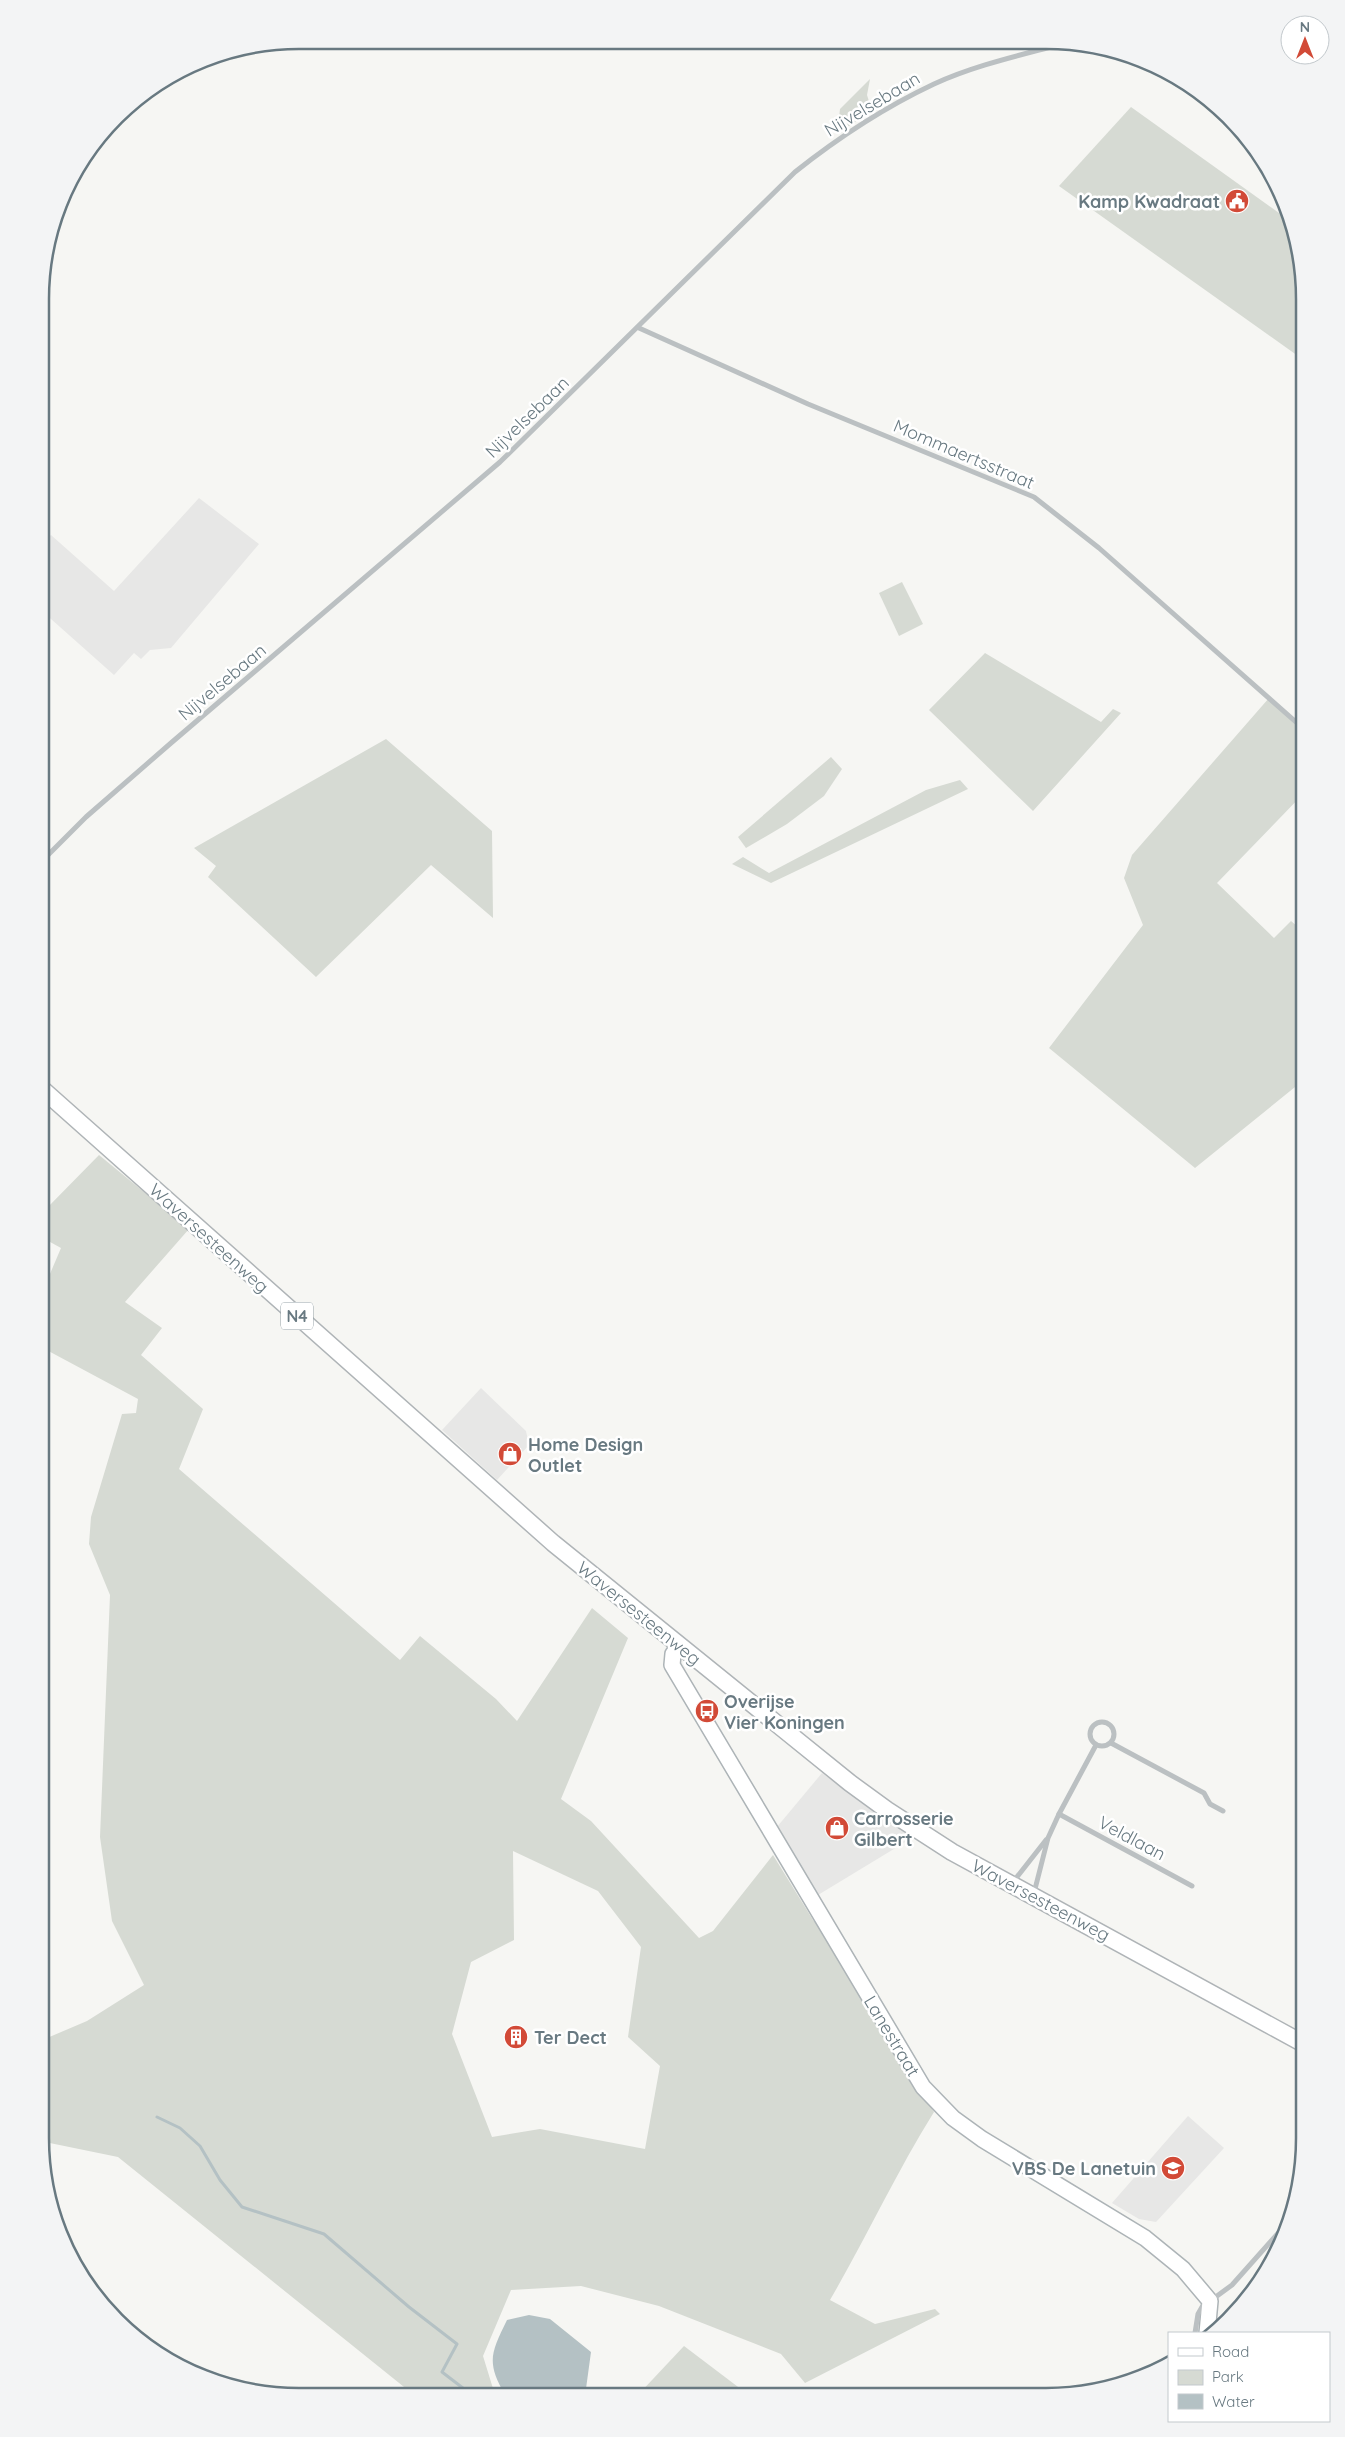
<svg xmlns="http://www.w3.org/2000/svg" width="1345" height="2437" font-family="Quicksand,sans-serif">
	<rect width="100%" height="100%" fill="#f6f6f3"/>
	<g fill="#e7e7e6">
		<polygon points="199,498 259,544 171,648 150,650 141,659 134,653 114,675 42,611 42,544 51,535 114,591"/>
		<polygon points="481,1388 526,1431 529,1445 497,1480 442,1430"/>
		<polygon points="822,1773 912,1838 818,1895 777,1827"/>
		<polygon points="1188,2116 1224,2148 1156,2222 1139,2219 1112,2203"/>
	</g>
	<g fill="#d6dad3" fill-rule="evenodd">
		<polygon points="870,79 867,95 872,111 837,134 840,109"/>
		<polygon points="1131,107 1293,223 1305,298 1305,361 1059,186"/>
		<polygon points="902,582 923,624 899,636 879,593"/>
		<polygon points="985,653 1101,722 1113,709 1121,713 1033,811 929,710"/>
		<polygon points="1269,698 1305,730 1305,792 1217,883 1274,938 1291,921 1305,933 1305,1088 1300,1083 1195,1168 1049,1048 1143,925 1124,878 1132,855"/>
		<polygon points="386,739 492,831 493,918 431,865 316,977 208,877 216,866 194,848"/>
		<polygon points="831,757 842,769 824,796 787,824 746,848 738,837"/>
		<polygon points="960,780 968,789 771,883 732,864 743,857 769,873 926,790"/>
		<path d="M99 1155 189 1229 125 1302 162 1328 141 1355 203 1409 179 1469 400 1660 420 1636 496 1699 517 1721 592 1608 628 1638 561 1799 591 1821 699 1938 713 1931 773 1855 813 1920 831 1940 934 2112C896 2173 866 2238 830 2300L875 2324 935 2309 940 2314 805 2383 781 2354 659 2306 581 2286 511 2290 483 2356 495 2395H414L118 2157 40 2141V2041L87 2021 144 1985 112 1921 100 1837 110 1595 89 1544 91 1517 122 1414 136 1413 138 1399 41 1347V1295L61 1248 41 1237V1220L46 1209ZM513 1851 598 1891 641 1947 628 2037 660 2066 645 2149 540 2129 492 2137 452 2034 471 1962 514 1940Z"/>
		<polygon points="684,2346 750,2396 637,2396"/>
	</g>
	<path fill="#b4c1c4" d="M529 2315 550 2319 591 2352 585 2396 505 2395C486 2362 491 2353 507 2320Z"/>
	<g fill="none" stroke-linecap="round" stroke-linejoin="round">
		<polyline stroke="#b4c1c4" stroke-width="3" points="157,2117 180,2128 200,2146 220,2180 242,2207 324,2234 409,2307 457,2344 442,2372 472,2395"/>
		<g stroke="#adb4b7" stroke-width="18">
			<polyline id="secondary" points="679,1646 673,1654 672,1665 923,2087 953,2118 982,2139 1145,2238 1183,2269 1210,2301 1207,2333"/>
		</g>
		<g stroke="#afb4b7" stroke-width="19">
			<polyline id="primary" points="41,1088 553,1543 850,1783 887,1810 952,1852 1304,2044"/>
		</g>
		<g stroke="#bbc0c2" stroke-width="5">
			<polyline points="639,328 808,404 1034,497 1099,548 1305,730"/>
			<path d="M41 862 86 817 171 743 500 462 795 172C839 137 883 108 934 84 973 66 1017 56 1058 45"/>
			<circle cx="1102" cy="1734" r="12"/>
			<polyline points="1111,1743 1204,1793 1210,1804 1223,1811"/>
			<polyline points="1059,1814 1192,1886"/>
			<polyline points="1013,1882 1046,1840"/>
			<polyline points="1034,1893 1048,1838 1059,1814 1096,1745"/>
			<polyline points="1294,2035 1304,2029"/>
			<polyline points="1195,2333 1198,2314 1202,2307 1232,2285 1281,2230 1291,2214"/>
		</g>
		<use href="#secondary" stroke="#fff" stroke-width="15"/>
		<use href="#primary" stroke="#fff" stroke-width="16"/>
	</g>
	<defs>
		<g id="civic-disc" transform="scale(1.25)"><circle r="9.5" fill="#d24a37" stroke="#fff"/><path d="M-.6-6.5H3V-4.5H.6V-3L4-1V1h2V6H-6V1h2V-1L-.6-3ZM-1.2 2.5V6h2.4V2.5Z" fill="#fff"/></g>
		<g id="shop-disc" transform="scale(1.25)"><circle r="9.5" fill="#d24a37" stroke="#fff"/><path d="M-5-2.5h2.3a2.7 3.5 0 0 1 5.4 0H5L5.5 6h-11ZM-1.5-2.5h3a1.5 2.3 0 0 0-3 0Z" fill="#fff"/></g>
		<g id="bus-disc" transform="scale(1.25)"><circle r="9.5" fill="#d24a37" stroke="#fff"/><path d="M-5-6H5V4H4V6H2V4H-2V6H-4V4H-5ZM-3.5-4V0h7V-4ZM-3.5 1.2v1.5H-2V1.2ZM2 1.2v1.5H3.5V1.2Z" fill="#fff"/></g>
		<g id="building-disc" transform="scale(1.25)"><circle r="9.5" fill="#d24a37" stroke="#fff"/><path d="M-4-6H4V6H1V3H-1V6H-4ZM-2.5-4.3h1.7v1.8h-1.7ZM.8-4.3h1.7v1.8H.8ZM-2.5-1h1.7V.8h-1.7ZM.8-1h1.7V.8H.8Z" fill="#fff"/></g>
		<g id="school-disc" transform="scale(1.25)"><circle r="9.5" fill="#d24a37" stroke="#fff"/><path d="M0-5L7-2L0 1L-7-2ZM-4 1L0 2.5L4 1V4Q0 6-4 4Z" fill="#fff"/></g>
	</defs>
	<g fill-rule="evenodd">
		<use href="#civic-disc" x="1237" y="201"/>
		<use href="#shop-disc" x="510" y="1454"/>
		<use href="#bus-disc" x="707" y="1711"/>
		<use href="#shop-disc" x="837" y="1828"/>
		<use href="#building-disc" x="516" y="2037"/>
		<use href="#school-disc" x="1173" y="2168"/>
	</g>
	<g text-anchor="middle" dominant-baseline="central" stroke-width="5" stroke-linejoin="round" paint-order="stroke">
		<rect fill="#fff" stroke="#95a1a7" stroke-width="1" x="281" y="1302.5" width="32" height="27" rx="4"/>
		<g font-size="16" font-weight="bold" fill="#687981">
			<text x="297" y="1316">N4</text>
		</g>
		<g font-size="18" fill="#687981" stroke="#fff">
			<text transform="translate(872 104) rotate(-31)">Nijvelsebaan</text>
			<text transform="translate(527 417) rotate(-44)">Nijvelsebaan</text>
			<text transform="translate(964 454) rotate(23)">Mommaertsstraat</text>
			<text transform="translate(222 682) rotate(-40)">Nijvelsebaan</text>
			<text transform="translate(209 1238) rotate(42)">Waversesteenweg</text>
			<text transform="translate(639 1613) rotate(39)">Waversesteenweg</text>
			<text transform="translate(1132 1838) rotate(28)">Veldlaan</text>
			<text transform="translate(1041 1900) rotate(28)">Waversesteenweg</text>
			<text transform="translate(892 2036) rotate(59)">Lanestraat</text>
		</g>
		<g font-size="18" font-weight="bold" fill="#687981" stroke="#fff" text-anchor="start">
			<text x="1220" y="201" text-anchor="end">Kamp Kwadraat</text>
			<text x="528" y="1444">Home Design<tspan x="528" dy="21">Outlet</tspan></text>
			<text x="724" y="1701">Overijse<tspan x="724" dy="21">Vier Koningen</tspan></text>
			<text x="854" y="1818">Carrosserie<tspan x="854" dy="21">Gilbert</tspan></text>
			<text x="534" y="2037">Ter Dect</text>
			<text x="1156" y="2168" text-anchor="end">VBS De Lanetuin</text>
		</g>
	</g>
	<path d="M0 0H1345V2437H0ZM299 49H1046A250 250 0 0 1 1296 299V2138A250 250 0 0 1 1046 2388H299A250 250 0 0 1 49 2138V299A250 250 0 0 1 299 49Z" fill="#f3f4f5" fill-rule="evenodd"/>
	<path fill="none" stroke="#687981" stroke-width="2.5" d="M299 49H1046A250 250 0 0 1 1296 299V2138A250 250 0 0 1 1046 2388H299A250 250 0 0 1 49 2138V299A250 250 0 0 1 299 49Z"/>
	<rect x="1168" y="2332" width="162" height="90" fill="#ffffff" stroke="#c3c9cd"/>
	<rect x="1178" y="2348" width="25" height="8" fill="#ffffff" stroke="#c3c9cd"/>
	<text x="1212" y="2357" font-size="15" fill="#687981">Road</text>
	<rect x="1178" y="2370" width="25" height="15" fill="#d6dad3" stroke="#c3c9cd"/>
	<text x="1212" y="2382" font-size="15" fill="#687981">Park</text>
	<rect x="1178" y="2394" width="25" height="15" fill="#b4c1c4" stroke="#c3c9cd"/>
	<text x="1212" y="2407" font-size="15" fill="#687981">Water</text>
	<g transform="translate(1305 40)"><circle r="24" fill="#ffffff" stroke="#c3c9cd"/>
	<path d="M0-4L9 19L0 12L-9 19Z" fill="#d24a37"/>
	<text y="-8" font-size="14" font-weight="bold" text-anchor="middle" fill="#687981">N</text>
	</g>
</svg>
